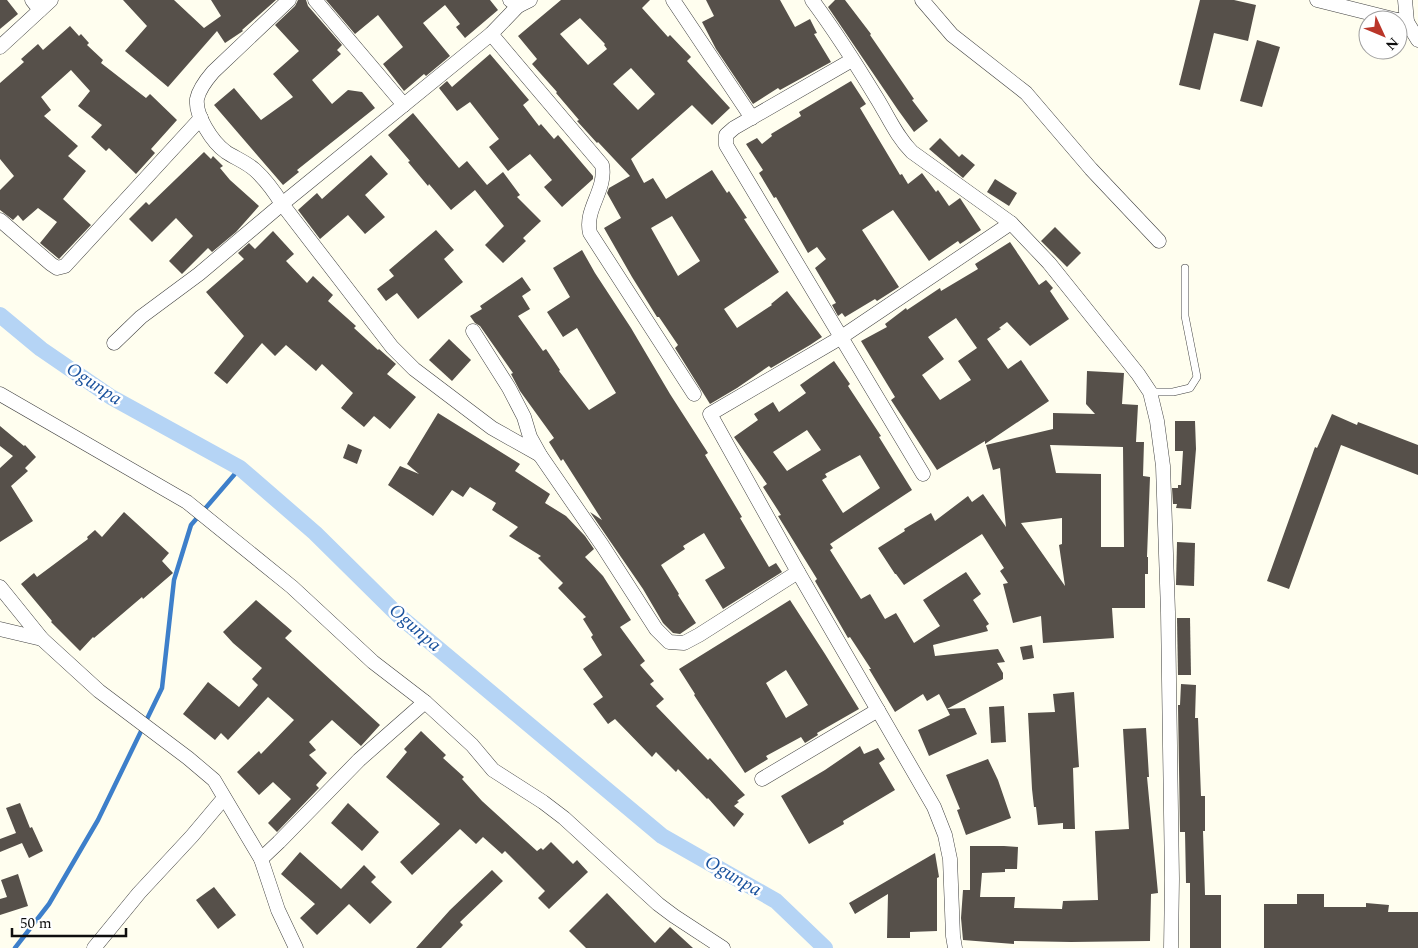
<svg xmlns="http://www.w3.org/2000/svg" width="1418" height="948" font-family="Spectral,serif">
	<rect width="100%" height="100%" fill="#fffeef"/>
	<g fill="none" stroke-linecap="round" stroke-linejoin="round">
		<polyline stroke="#3d7fca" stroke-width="4.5" points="15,948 49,904 98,820 162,688 174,580 191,525 240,468"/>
		<polyline stroke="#b5d4f5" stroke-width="16" points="0,315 41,349 111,397 240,468 315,533 398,615 662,836 776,901 825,948"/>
	</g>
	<g fill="#56504a" fill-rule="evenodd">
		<polygon points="0,0 7,0 18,14 0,29"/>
		<polygon points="123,0 174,0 204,28 221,16 211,0 276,0 242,30 243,31 225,43 217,31 168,87 125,51 147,26"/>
		<polygon points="298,0 306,0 308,6 342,45 337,50 341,54 312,80 332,104 348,90 362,92 375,108 297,170 299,172 283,185 214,105 234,88 261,120 293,97 273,74 299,51 275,25 295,6"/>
		<polygon points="326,0 490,0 498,10 465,38 456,27 460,24 445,5 423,23 450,56 426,76 424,74 404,91 383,64 403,47 378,15 355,34"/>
		<path d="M561 0H650L642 8 668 37 670 35 691 57 687 61 730 108 712 125 692 105 631 159 644 183 653 178 666 199 712 170 727 193 729 191 747 218 744 219 779 272 724 309 737 328 772 305 771 304 787 291 822 337 810 345 771 368 769 366 737 388 710 404 675 348 678 345 659 317H657L632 277 604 228 621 218 607 193 609 188 630 176 598 142 597 143 577 121 579 120 556 93 557 92 532 64 537 59 518 36ZM580 18 605 44 604 45 607 49 588 65 560 34ZM631 68 655 94 638 110 613 84ZM672 216 700 261 678 276 651 228Z"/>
		<polygon points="706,0 780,0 795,27 810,19 817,33 814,34 831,62 780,90 778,88 753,104 716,49 702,22 714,16"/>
		<polygon points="835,0 845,0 871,34 870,35 914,99 912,100 928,121 914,132 898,110 828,7"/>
		<polygon points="1200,0 1234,0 1256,5 1248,41 1214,33 1200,90 1179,85"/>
		<polygon points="70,26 79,36 81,34 89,43 87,45 103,60 101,63 146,98 150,94 177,120 151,149 155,153 136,174 109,148 106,151 91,137 102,125 78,106 90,91 71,70 41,97 51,110 44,116 78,146 68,156 86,171 63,199 91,225 59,259 40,243 57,222 38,208 23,221 18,215 13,220 0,210 0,190 14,176 0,159 0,83 24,62 21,59 38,44 43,50"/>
		<polygon points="1257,40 1280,47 1262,107 1240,101"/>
		<polygon points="490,54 529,100 523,105 539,126 541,124 554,139 558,135 593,176 593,179 562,207 544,187 552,180 530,154 508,171 489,147 499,139 470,102 457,111 439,88 447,81 452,87"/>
		<polygon points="851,81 866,104 860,108 900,175 902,174 908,184 922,173 936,192 938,190 949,206 960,198 981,230 960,244 958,241 929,261 893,210 862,230 899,287 877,301 875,299 845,317 842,313 838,316 832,305 836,303 815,268 826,259 817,247 808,253 776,197 774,198 759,173 763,170 746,144 757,138 762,144 772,136 771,134 801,116 799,112"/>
		<polygon points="413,113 459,168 467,161 487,185 503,172 520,195 517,197 541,221 523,238 526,241 503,263 485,245 504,226 475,190 451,210 429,184 428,186 408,162 410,161 388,135"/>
		<polygon points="940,138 959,157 962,154 975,165 963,178 929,149"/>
		<polygon points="204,152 211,159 213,156 223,166 220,168 230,180 259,206 236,232 212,252 208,248 182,274 169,261 193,236 176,218 152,242 129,219 146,202 149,205"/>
		<polygon points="371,155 388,174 365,195 385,217 365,234 348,215 320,239 298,210 317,193 322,199"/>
		<polygon points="995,179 1017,193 1009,206 987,192"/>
		<polygon points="1055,227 1081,253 1067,267 1041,241"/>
		<polygon points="436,230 454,250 444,259 463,282 418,319 397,293 386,301 377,289 394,276 389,270"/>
		<polygon points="273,231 294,254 286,261 307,283 313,276 333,295 328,301 356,326 354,328 378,350 379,349 396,364 387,374 416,397 390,429 374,416 364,427 341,408 353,393 322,364 316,371 286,345 275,356 262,343 227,384 214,373 244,336 206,292 244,259 238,253 249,243 255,249"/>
		<path d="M1010 242 1039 285 1046 280 1053 288 1050 291 1069 319 1030 346 1007 322 999 328 1001 329 987 339 1008 369 1021 360 1049 401 985 444V441L937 470 891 400 895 397 861 341 887 327 885 324 906 308 907 310 940 288 941 291 978 269 975 264ZM956 318 977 348 958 361 971 380 940 400 922 375 944 359 928 337Z"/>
		<polygon points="582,250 595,273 631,328 670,394 708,453 705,455 742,517 740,518 769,567 776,563 782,572 723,609 705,580 725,568 704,533 683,546 685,549 661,565 679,594 678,595 696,623 680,634 673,633 663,623 643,589 590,512 602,520 563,459 561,461 549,442 554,438 520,391 511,374 513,373 480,326 475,323 470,316 482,309 480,306 522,277 531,290 522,296 530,309 518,316 543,351 546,349 560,370 559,371 589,410 616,393 577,328 563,337 547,312 570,297 553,268"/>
		<polygon points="449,339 471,360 452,381 429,360"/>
		<path d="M834 361 850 384 848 386 881 436 879 437 912 490 830 544 833 548 830 550 861 599 870 594 885 619 896 613 914 643 940 626 923 600 966 572 981 594 973 600 989 624 986 626 988 631 933 645 935 656 998 649 1005 662 997 663 1003 673V679L947 709 939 694 927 701 923 694 895 712 869 669H871L850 637 848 638 815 581 817 579 778 516 781 515 763 487 767 484 734 437 758 420 754 414 773 402 779 412 806 393 800 385ZM807 430 821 450 787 471 773 452ZM860 455 880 488 843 513 822 480 827 477 825 474Z"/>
		<path d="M1087 371 1124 373 1122 404 1138 405 1136 442H1144L1143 476 1150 477 1147 557H1148V574H1145V608H1112L1114 638 1043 643 1041 616 1013 623 1003 584 1008 583 1000 571 1004 568 982 534 904 585 896 574H895L878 548 905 531 904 529 931 513 935 521 968 496 972 502 983 494 1006 527 1000 468 993 470 986 445 1053 429V413L1095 414 1086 404ZM1050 445 1123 447 1124 547H1101V474L1056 473ZM1062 518V544L1059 545 1065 586 1021 523Z"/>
		<polygon points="438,413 520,464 515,471 550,494 545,503 566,516 585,536 594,549 585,557 603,576 631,620 620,627 645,661 640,665 654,681 650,684 664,699 656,706 708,760 710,758 745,795 737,801 739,802 734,806 744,814 734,827 708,798 707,799 678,769 676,772 656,752 652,757 615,719 608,724 593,704 603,697 583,669 602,655 591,637 593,635 583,619 586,617 558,588 563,583 538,558 541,556 509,536 518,527 492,510 496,503 470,487 463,497 452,490 433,516 388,485 400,466 419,474 407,464"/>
		<polygon points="1332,414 1357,425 1358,422 1418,445 1418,475 1341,445 1289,589 1267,581 1315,447 1317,448"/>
		<polygon points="1175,421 1195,421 1196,449 1191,509 1176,508 1177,504 1173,504 1172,488 1178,488 1178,485 1181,485 1183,451 1175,451"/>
		<polygon points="0,426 24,446 25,445 36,457 25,468 28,471 11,486 33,521 0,542 0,468 13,456 0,446"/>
		<polygon points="348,444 362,450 357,464 343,458"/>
		<polygon points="124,512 169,553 162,561 173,573 143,599 142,597 94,638 93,637 80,651 51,622 52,621 21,584 34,573 37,577 88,539 87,537 95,530 102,537"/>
		<polygon points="1177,542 1195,543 1194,586 1176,585"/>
		<polygon points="256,600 292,631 285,638 380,725 361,746 332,720 309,742 316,750 309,755 327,773 316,785 319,788 277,832 268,823 291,799 273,782 259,795 237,772 259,751 261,754 294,720 268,697 228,740 221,733 215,740 183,714 208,682 239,707 258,685 252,679 262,668 233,643 223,632"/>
		<path d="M790 600 825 654 859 709 817 733 818 735 805 743 801 737 766 756 768 759 745 773 694 695 695 694 679 669ZM786 670 808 705 786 718 766 683Z"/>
		<polygon points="1177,618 1190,618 1191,675 1178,675"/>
		<polygon points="1032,645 1034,658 1023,660 1020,647"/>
		<polygon points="1181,684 1196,685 1195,718 1198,718 1201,796 1205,796 1205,831 1203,831 1205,895 1221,895 1221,948 1190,948 1190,883 1186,883 1185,832 1180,832 1178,705 1180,705"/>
		<polygon points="1074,692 1079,767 1073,768 1075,829 1063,829 1063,823 1038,825 1036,807 1034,807 1032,789 1028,713 1055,712 1053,694"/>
		<polygon points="1004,706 1006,742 991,743 989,707"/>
		<polygon points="965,708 977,734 929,756 918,730 950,715 947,709"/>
		<polygon points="1146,728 1149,777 1147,777 1158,893 1151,894 1150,941 1071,942 1014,941 1014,944 963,940 961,918 963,890 970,890 970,846 1004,846 1018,847 1017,869 1005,869 1005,872 982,873 980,897 1015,897 1014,908 1062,909 1063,901 1098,900 1095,831 1129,829 1123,729"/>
		<polygon points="421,731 446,755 443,758 464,777 462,779 482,801 537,851 541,848 543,850 551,842 573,864 577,860 588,872 549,909 538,898 545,891 505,851 502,854 483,837 476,844 460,829 412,875 400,862 440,824 386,777 407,752 404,749"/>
		<polygon points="860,746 864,754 878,748 885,759 879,763 895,790 843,821 844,824 809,844 781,796 825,770"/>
		<polygon points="988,759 998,780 1011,818 966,835 957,810 960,809 946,775"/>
		<polygon points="20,803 30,828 32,827 43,851 29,858 22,843 0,852 0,839 16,833 6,808"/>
		<polygon points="348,803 379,832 362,851 331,823"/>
		<polygon points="300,852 341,889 364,865 376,877 371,882 392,902 370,924 349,904 317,935 300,918 315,904 281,874"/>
		<polygon points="935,853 939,877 937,878 937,931 910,932 910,938 887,938 888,894 855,914 849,903"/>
		<polygon points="492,870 503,881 460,922 463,925 441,948 416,948 450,910"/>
		<polygon points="18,874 28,906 0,915 0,899 7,897 1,880"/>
		<polygon points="214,887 236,915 218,929 196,900"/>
		<polygon points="607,893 655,943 670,927 693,948 586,948 569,931"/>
		<polygon points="1297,894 1324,894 1324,907 1366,907 1366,903 1389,905 1388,912 1418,912 1418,948 1264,948 1264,904 1297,904"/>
	</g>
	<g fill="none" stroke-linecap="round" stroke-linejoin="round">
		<g stroke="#414141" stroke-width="8">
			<polyline id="service" points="1150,392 1173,392 1190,388 1197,377 1185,316 1185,268"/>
		</g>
		<g stroke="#414141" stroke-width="15">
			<g id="minor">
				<polyline points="32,0 40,10"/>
				<path d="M289 0 213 72C207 79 199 89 197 99 195 115 212 142 226 152 235 158 246 162 255 170 266 180 274 191 282 204L392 347 414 369 492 428 540 455"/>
				<polyline points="315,0 404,105"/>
				<polyline points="510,0 518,6 530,0"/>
				<polyline points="673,0 752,118"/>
				<path d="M812 0C835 31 856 64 876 97 888 116 896 136 912 152L1011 223 1049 263 1138 374 1150 392 1157 421 1163 466 1168 612 1172 879 1171 948"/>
				<polyline points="922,0 952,35 1026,93 1091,169 1159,241"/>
				<polyline points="1317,0 1397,20"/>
				<polyline points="1405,0 1407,22"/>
				<polyline points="1398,20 1407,22 1418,40"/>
				<path d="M491 34 602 165C607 190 584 209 590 233L694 394"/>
				<polyline points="0,47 51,0"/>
				<polyline points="852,60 734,128 726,135 726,145 923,474"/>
				<polyline points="0,220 51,264 57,268 65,266 201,118"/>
				<polyline points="473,331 509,388 524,417 530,437 540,455 602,545 656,629 669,642 684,643 699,635 798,572"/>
				<polyline points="114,343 141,317 199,274 282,204 491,34 518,6"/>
				<polyline points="0,394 187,502 292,587 373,662 425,702 472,745 493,770 543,802 564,818 658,904 674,916 723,948"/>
				<polyline points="0,587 42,639 99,691 188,758 214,780 261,859 278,910 296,948"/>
				<polyline points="0,629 42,639"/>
				<polyline points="762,779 878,710"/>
				<polyline points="261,859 279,842 359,760 425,702"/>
				<polyline points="94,948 139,893 192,836 224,798"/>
				<polyline points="955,948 953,936 950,859 945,835 934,807 798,572 710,414 840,338 1011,223"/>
			</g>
		</g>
		<use href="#service" stroke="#fff" stroke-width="7"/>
		<use href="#minor" stroke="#fff" stroke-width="14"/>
	</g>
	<g text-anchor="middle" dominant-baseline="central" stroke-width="5" stroke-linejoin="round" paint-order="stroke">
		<g font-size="19" font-style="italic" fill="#1a529d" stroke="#fff">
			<text transform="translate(94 384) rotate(33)">Ogunpa</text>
			<text transform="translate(415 628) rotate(41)">Ogunpa</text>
			<text transform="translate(733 876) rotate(30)">Ogunpa</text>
		</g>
	</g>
	<g transform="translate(1383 35) rotate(134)"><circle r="24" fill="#ffffff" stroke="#9f9f9f"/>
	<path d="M0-4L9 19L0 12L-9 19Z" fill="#ba3529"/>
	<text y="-8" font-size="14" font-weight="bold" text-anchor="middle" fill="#0e0e0e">N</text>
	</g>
	<path d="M12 928v8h114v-8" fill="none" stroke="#0e0e0e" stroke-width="2.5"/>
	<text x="20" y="928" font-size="15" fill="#0e0e0e" stroke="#ffffff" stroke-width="4" paint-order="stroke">50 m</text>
</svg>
